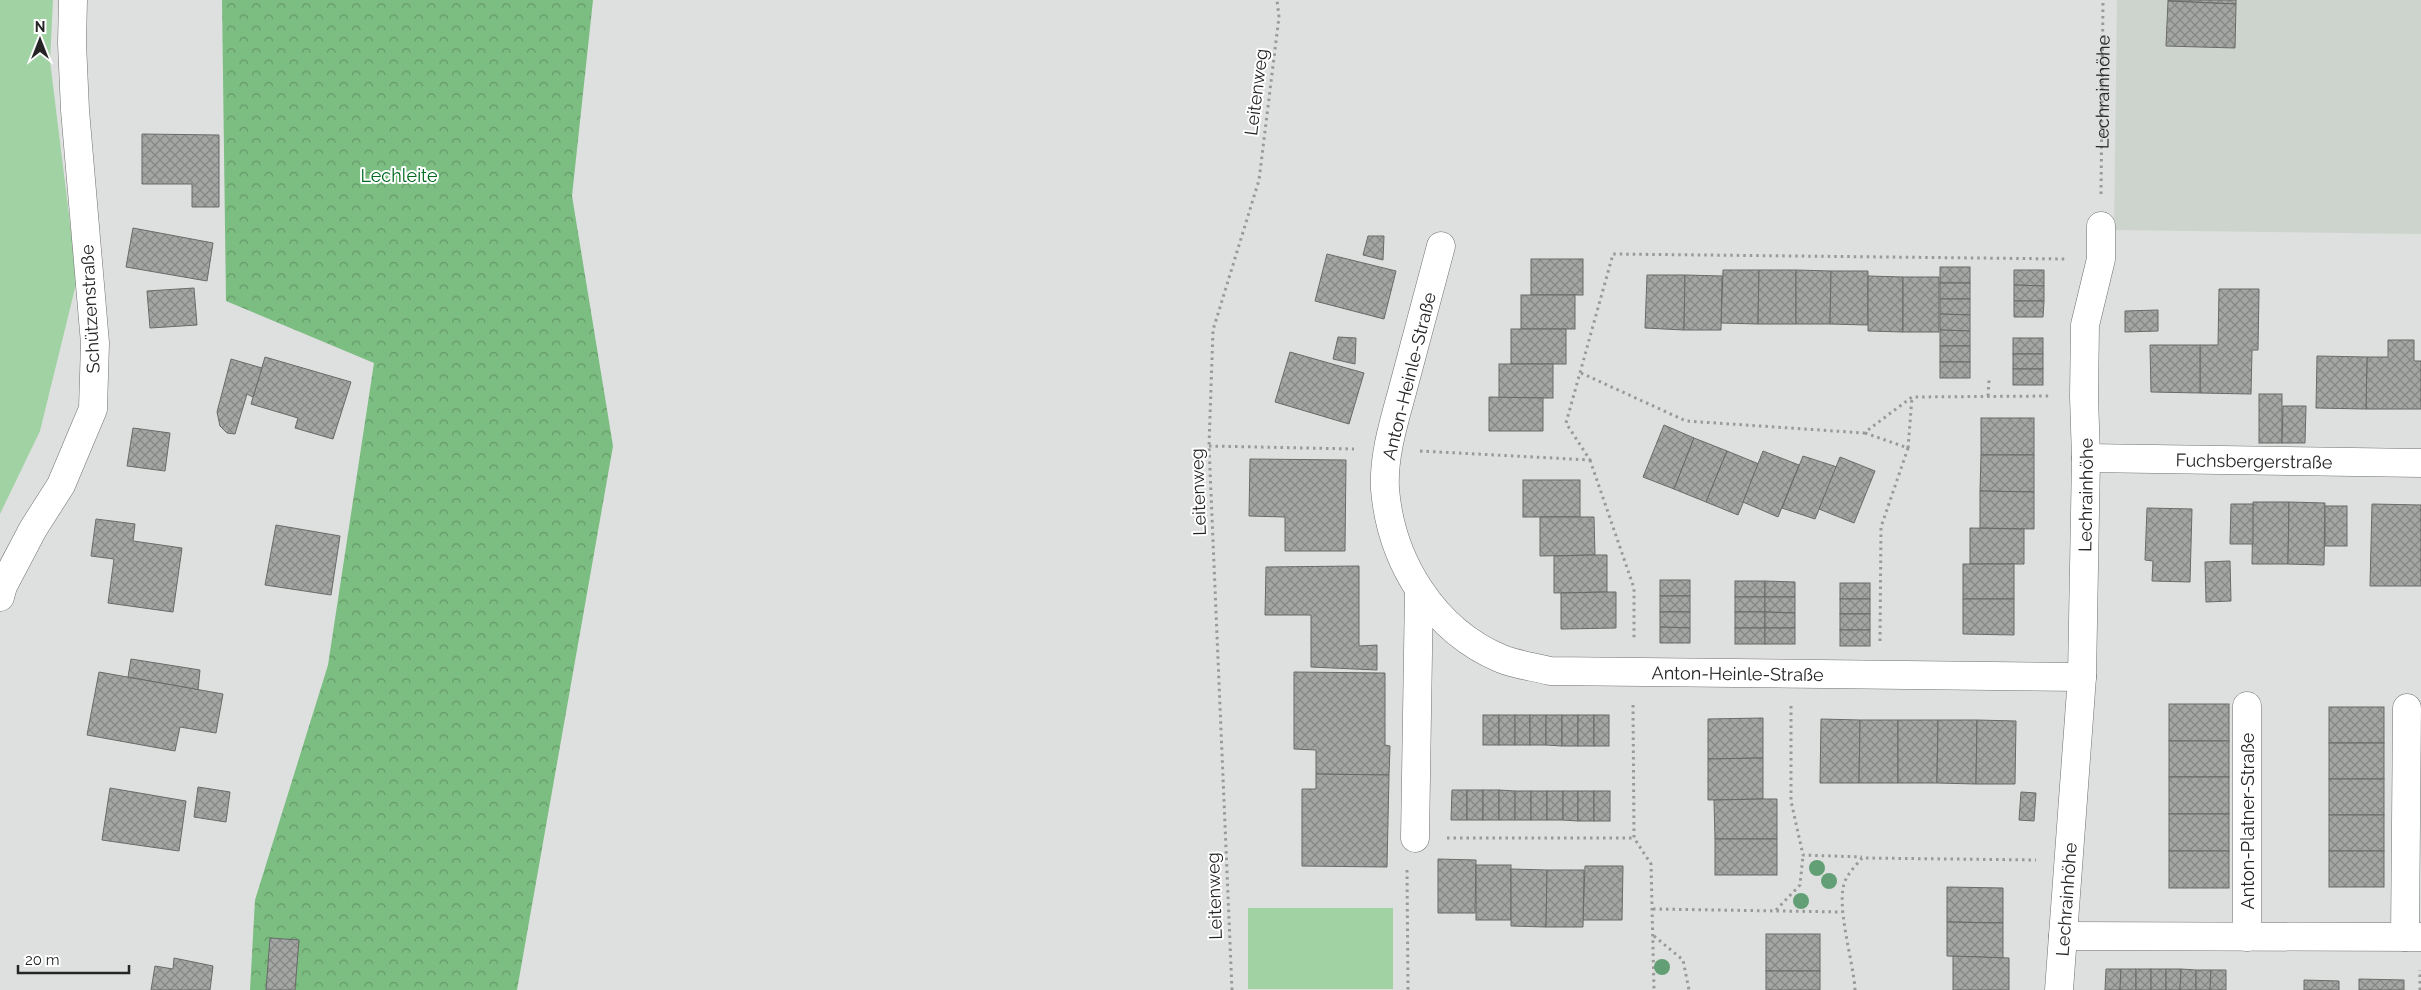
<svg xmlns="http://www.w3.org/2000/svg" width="2421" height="990" font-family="Raleway,sans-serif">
	<defs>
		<pattern id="forest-crowns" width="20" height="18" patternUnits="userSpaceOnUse" patternTransform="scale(1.25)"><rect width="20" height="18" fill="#7cbd81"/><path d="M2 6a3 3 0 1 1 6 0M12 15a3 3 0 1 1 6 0" fill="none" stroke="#659969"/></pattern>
		<pattern id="building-cross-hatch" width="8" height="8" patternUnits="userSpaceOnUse" patternTransform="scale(1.25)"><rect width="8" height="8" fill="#a4a6a4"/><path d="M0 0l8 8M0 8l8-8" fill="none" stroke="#858785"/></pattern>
	</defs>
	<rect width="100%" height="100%" fill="#dde0de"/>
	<polygon fill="#cdd4cd" points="2117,0 2421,0 2421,234 2114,230"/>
	<g fill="#a1d2a3">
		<polygon points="0,0 53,0 50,61 77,280 40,431 0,514"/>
		<rect x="1248" y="908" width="145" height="81"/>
	</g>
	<polygon fill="url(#forest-crowns)" points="222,0 593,0 572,196 613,446 517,990 250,990 255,900 328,665 374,363 226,301"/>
	<g fill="url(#building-cross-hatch)" stroke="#686b68">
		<polygon points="2168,0 2236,0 2236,4 2168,1"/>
		<polygon points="2168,1 2236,4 2235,48 2166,46"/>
		<polygon points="142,134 219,135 219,207 192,207 192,184 142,184"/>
		<polygon points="133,228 213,243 207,281 126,267"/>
		<polygon points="1368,236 1384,236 1383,260 1363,255"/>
		<polygon points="1327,254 1396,271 1384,319 1315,301"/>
		<rect x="1531" y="259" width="52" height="36"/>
		<rect x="1940" y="267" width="30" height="16"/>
		<polygon points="1723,270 1759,270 1758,324 1721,323"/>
		<polygon points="1759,270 1796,270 1796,324 1758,324"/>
		<polygon points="1796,270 1831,271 1830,324 1796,324"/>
		<polygon points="2014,270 2044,270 2044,286 2014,285"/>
		<polygon points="1831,271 1868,271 1868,325 1830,324"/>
		<polygon points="1647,275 1685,275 1684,330 1645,328"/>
		<polygon points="1685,275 1722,276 1721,330 1684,330"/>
		<polygon points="1868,276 1903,277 1903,332 1868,331"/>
		<rect x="1903" y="277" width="36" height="55"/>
		<rect x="1940" y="283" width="30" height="16"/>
		<polygon points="2014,285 2044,286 2044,301 2014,301"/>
		<polygon points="194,288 197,325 150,328 147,291"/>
		<polygon points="2219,289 2259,289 2258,350 2252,350 2251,394 2200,393 2200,345 2218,345"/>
		<rect x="1521" y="295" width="54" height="34"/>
		<polygon points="1940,299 1970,299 1970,315 1940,314"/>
		<polygon points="2014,301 2044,301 2043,317 2014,317"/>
		<polygon points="2158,310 2158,331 2125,332 2125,311"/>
		<polygon points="1940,314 1970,315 1970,331 1940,330"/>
		<rect x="1511" y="329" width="55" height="35"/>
		<polygon points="1940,330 1970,331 1970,346 1940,346"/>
		<polygon points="1338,337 1356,338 1355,364 1333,359"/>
		<rect x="2013" y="338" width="30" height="16"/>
		<polygon points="2388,340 2414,340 2414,361 2421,361 2421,409 2366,409 2367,357 2388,357"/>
		<polygon points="2150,345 2200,345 2200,393 2151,392"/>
		<rect x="1940" y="346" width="30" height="16"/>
		<polygon points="1290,352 1364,373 1349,424 1275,402"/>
		<rect x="2013" y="354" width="30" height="15"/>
		<polygon points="2317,356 2367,357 2366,409 2316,408"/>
		<polygon points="265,357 351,382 333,439 295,428 298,418 251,404"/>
		<polygon points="231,359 262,368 253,397 247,394 235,434 227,433 220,426 217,412"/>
		<rect x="1940" y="362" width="30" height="16"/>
		<rect x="1499" y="364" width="54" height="34"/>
		<rect x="2013" y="369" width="30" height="16"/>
		<rect x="2259" y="394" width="23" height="49"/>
		<polygon points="1489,397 1543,398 1543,431 1489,431"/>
		<polygon points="2283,406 2306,406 2305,443 2282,443"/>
		<rect x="1981" y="418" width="53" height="37"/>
		<polygon points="1664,425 1694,438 1674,489 1643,477"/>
		<polygon points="133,428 170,433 165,471 127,466"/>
		<polygon points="1694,438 1727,451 1706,502 1674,489"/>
		<polygon points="1727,451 1759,464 1738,515 1706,502"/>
		<polygon points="1763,451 1799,465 1778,517 1743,502"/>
		<polygon points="1981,455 2034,455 2034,492 1980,491"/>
		<polygon points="1803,456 1837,467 1815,519 1782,508"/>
		<polygon points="1840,457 1875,471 1854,523 1819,509"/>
		<polygon points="1250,459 1346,460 1345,551 1285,551 1285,517 1249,516"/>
		<rect x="1523" y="480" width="57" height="37"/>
		<polygon points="1980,491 2034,492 2034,529 1980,528"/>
		<polygon points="2253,502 2289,502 2288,564 2252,564"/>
		<polygon points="2289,502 2325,503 2324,565 2288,564"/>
		<polygon points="2231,504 2253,504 2253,544 2230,544"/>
		<polygon points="2372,504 2421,505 2421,586 2370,586"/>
		<rect x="2325" y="506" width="22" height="40"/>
		<polygon points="2147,508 2192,509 2190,582 2152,581 2153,561 2145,560"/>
		<polygon points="1540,517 1594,517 1595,555 1540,556"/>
		<polygon points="96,519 135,524 133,541 182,548 173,612 108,603 114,559 91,556"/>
		<polygon points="276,525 340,536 331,595 265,585"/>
		<polygon points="1970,528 2024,529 2024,564 1970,564"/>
		<polygon points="1595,555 1607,555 1607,592 1554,593 1554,556"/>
		<polygon points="2230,561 2231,601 2206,602 2205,562"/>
		<rect x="1963" y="564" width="51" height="35"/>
		<polygon points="1359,566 1359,646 1377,645 1377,670 1311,667 1311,615 1265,615 1266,567"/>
		<rect x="1660" y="580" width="30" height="16"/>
		<rect x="1735" y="581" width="30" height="16"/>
		<polygon points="1765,581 1795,582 1795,597 1765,597"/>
		<rect x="1840" y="583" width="30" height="16"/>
		<polygon points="1607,592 1616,592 1616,628 1561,629 1561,593"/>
		<rect x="1660" y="596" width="30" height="16"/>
		<rect x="1735" y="597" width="30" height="15"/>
		<polygon points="1765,597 1795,597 1795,613 1765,612"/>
		<rect x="1840" y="599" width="30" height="15"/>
		<polygon points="1963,599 2014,599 2014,635 1963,634"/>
		<polygon points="1660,612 1690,612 1690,628 1660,627"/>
		<rect x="1735" y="612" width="30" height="16"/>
		<polygon points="1765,612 1795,613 1795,628 1765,628"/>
		<rect x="1840" y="614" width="30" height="16"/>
		<polygon points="1660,627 1690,628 1690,643 1660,643"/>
		<rect x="1735" y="628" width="30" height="16"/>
		<rect x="1765" y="628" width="30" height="16"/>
		<rect x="1840" y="630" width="30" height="16"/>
		<polygon points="131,659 200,670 198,690 128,677"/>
		<polygon points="99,672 223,694 216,733 180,727 175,751 87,735"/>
		<polygon points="1294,672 1385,673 1385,745 1390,746 1389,775 1316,774 1316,750 1294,749"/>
		<rect x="2169" y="704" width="60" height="37"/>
		<rect x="2329" y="707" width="55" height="36"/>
		<rect x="1483" y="715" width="16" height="30"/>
		<rect x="1499" y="715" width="16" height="30"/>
		<rect x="1515" y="715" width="15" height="30"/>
		<rect x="1530" y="715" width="16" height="30"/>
		<polygon points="1546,715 1562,715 1562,746 1546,745"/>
		<rect x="1562" y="715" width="16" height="31"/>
		<rect x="1578" y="715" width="16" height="31"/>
		<rect x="1594" y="715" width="15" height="31"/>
		<polygon points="1763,718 1763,758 1708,759 1708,719"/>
		<polygon points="1821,719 1860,720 1859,783 1820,783"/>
		<polygon points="1860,720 1898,720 1898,783 1859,783"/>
		<polygon points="1898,720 1938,720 1937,783 1898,783"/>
		<polygon points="1938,720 1977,720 1976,784 1937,783"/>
		<polygon points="1977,720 2016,721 2015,784 1976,784"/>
		<rect x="2169" y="741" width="60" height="36"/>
		<rect x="2329" y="743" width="55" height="36"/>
		<polygon points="1763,758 1763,799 1708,800 1708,759"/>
		<polygon points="1316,774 1389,775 1387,867 1302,866 1302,789 1316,789"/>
		<rect x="2169" y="777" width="60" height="37"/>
		<rect x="2329" y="779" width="55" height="36"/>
		<polygon points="198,787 230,792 226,822 194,817"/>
		<polygon points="110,788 186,801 179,851 102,840"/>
		<polygon points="1452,790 1467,790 1467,820 1451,820"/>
		<rect x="1467" y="790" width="16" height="30"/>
		<rect x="1483" y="790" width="16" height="30"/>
		<polygon points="1499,790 1515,791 1515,820 1499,820"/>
		<rect x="1515" y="791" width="16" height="29"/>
		<rect x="1531" y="791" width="16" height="29"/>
		<rect x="1547" y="791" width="16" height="29"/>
		<polygon points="1563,791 1578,791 1578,821 1563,820"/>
		<rect x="1578" y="791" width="16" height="30"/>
		<rect x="1594" y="791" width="16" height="30"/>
		<polygon points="2021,792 2036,793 2034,821 2019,820"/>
		<polygon points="1763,799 1777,799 1777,839 1715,839 1714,800"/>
		<rect x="2169" y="814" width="60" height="37"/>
		<rect x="2329" y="815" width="55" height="36"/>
		<rect x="1715" y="839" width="62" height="36"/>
		<rect x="2169" y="851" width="60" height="37"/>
		<rect x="2329" y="851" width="55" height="36"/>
		<polygon points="1438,859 1476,860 1475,913 1438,913"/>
		<rect x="1476" y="865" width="35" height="55"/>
		<polygon points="1585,866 1623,866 1622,920 1583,920"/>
		<polygon points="1511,869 1547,870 1546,927 1511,926"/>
		<polygon points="1547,870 1584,870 1583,927 1546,927"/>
		<polygon points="1947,887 2003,888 2003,923 1947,922"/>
		<polygon points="1947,922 2003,923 2003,958 1947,956"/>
		<rect x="1766" y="934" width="54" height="37"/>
		<polygon points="270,938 299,940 295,990 266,990"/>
		<polygon points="1953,956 2009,958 2009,990 1953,990"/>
		<polygon points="174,958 213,966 210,990 151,990 155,966 173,969"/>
		<polygon points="2106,969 2121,969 2120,990 2105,990"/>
		<polygon points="2121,969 2136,969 2136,990 2120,990"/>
		<rect x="2136" y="969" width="15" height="21"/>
		<rect x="2151" y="969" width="15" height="21"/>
		<polygon points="2166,969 2181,969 2180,990 2166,990"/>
		<polygon points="2181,969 2196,970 2196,990 2180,990"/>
		<polygon points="2196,970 2211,970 2210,990 2196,990"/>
		<polygon points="2211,970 2226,970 2226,990 2210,990"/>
		<rect x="1766" y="971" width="54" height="19"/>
		<polygon points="2359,979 2404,980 2404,990 2359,990"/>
		<polygon points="2304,980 2339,981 2339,990 2304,990"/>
	</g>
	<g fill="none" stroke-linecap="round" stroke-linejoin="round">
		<g stroke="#6f716f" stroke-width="29">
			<g id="minor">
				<path id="s2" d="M1441 246C1429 291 1417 336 1405 381 1396 416 1383 453 1385 489 1391 562 1434 631 1502 659 1517 665 1535 667 1550 671L2082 677"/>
				<path id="s3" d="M2086 458 2421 463"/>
				<polyline points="0,597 3,586 33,529 61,485 93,409 95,343 75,110 72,43 73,0"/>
				<polyline points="1415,838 1419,591"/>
				<polyline points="2063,936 2421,937"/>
				<polyline points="2247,937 2247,706"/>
				<polyline points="2405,937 2407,708"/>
				<path id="s4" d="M2059 990 2082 677 2086 458 2084 396 2085 325 2101 259V226"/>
			</g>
		</g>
		<g stroke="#989a98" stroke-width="3" stroke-dasharray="2.5 4" stroke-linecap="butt">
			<path id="s1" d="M2101 194 2103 0"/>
			<polyline points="1581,373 1686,421 1864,433 1912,397 2050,396"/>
			<polyline points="1988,396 1989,380"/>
			<polyline points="1865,433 1908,448 1881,527 1880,641"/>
			<polyline points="1209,446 1354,449"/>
			<polyline points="1908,448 1912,397"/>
			<polyline points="1420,451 1590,460 1566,423 1613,254 2067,259"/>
			<polyline points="1590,460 1634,588 1634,639"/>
			<polyline points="1633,705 1634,838 1651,864 1654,990"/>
			<polyline points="1791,706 1791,801 1803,855 1862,857"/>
			<polyline points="1447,838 1634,838"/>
			<polyline points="1407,870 1408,990"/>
			<polyline points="1653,909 1842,912"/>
			<polyline points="1776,910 1800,885 1803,855"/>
			<polyline points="1654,936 1683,960 1689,990"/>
			<polyline points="1232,990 1209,446 1213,330 1259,180 1279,17 1277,0"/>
			<path d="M1855 990C1854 963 1834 901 1846 879 1850 871 1857 864 1862 858L2036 860"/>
			<polyline points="2420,990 2420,970"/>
		</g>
		<use href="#minor" stroke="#fff" stroke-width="28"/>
	</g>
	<g fill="#639f75">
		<circle cx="1817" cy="868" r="8"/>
		<circle cx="1829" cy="881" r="8"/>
		<circle cx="1801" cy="901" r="8"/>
		<circle cx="1662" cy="967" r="8"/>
	</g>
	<g text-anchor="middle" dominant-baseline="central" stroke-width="4" stroke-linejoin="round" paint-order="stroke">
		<g font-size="18" fill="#242524" stroke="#fff">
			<text stroke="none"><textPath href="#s1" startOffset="102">Lechrainhöhe</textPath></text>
			<text transform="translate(1256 92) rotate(-83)">Leitenweg</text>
			<text transform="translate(90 309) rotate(-93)">Schützenstraße</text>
			<text transform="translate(1409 376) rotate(-76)">Anton-Heinle-Straße</text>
			<text stroke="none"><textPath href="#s3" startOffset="168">Fuchsbergerstraße</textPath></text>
			<text transform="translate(1198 492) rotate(-92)">Leitenweg</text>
			<text stroke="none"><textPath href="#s4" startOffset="496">Lechrainhöhe</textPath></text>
			<text stroke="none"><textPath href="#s2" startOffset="704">Anton-Heinle-Straße</textPath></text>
			<text transform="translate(2247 821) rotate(-90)">Anton-Platner-Straße</text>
			<text transform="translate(1214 896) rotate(-92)">Leitenweg</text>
			<text stroke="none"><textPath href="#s4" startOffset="91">Lechrainhöhe</textPath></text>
		</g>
		<g font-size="18" fill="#006a1f" stroke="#fff">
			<text x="399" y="175">Lechleite</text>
		</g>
	</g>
	<g transform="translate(40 40)" stroke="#ffffff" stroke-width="4" paint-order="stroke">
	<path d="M0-4L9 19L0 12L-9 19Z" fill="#242524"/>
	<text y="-8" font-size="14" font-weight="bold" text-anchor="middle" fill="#242524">N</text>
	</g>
	<path d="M18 965v8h111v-8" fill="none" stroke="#242524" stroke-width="2.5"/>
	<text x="25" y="965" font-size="15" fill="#242524" stroke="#ffffff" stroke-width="4" paint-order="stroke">20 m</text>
</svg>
